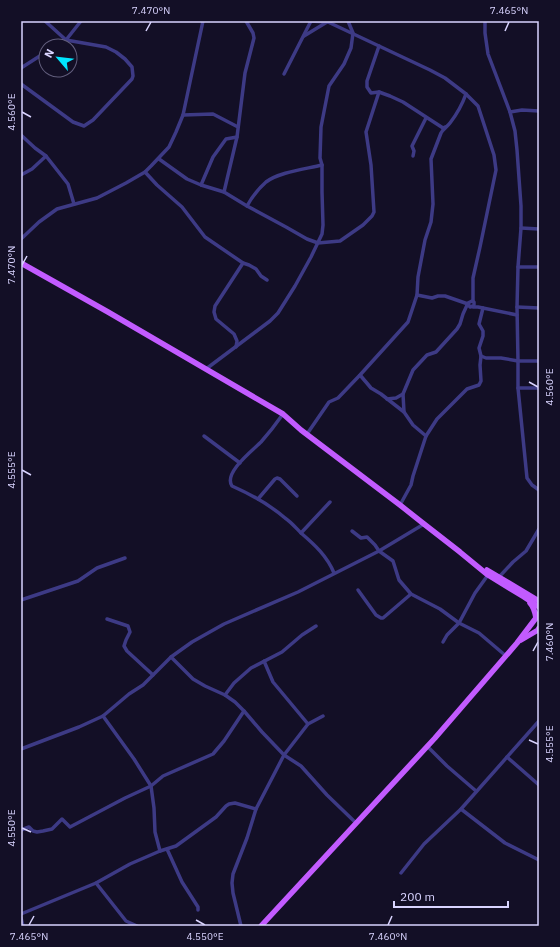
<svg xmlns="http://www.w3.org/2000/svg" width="560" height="947" font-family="'IBM Plex Sans',sans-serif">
	<rect width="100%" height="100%" fill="#130f26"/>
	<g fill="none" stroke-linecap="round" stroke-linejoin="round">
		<g stroke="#3d3a85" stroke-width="3.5">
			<polyline points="310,21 328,22 430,70 445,78 466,94 478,106 494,155 496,170 480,247 473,278 473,301"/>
			<polyline points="485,21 485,33 488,54 510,112 515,131 517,150 521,206 521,228 518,267 517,307 518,361 518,388 527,478 532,485 539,490"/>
			<polyline points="304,36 327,22"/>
			<polyline points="56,46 66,40 81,21"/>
			<polyline points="379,46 367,81 367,87 371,93 379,92 390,96 403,102 443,128 445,127"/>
			<polyline points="21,68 46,52"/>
			<polyline points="284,74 311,21"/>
			<polyline points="21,84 73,122 84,126 93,120 132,79 133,76 132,67 125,59 116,52 106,47 66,40 45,21"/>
			<polyline points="510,112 522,110 539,111"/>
			<polyline points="183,115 213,114 238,127"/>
			<polyline points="21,135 35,148 46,156 68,184 74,204"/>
			<polyline points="413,156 414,151 412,146 426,118"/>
			<polyline points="159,159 187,179 201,185 224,192 247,206 286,227 307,239 318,243 340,241 363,225 372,216 374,212 371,165 366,132 379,92"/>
			<polyline points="145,172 157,185 182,207 195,224 205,237 243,263 249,265 256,269 261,276 267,280"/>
			<polyline points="21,175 32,169 46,156"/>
			<polyline points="201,185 213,157 226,139 237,137"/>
			<polyline points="224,192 237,137 245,73 254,38 253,33 246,21"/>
			<path d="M247 206C252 197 258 189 266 182 279 172 306 169 322 165"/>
			<polyline points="521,228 539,229"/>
			<polyline points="21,239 39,222 57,209 97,198 126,183 145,172 151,166 169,147 176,132 183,115 203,21"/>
			<polyline points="518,267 539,267"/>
			<polyline points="417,295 432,298 438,296 445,296 468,304"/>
			<polyline points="473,307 478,307 517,315"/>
			<polyline points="517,307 539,308"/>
			<polyline points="236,347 237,341 234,334 216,319 214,312 215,306 243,263"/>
			<polyline points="481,356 486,358 501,358 518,361 539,361"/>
			<polyline points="206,369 270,321 278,313 295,286 311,257 322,234 323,225 322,192 322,165 320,158 321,127 329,86 344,64 351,48 353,33 348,21"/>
			<polyline points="360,375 371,388 381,394 404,412 413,425 426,436"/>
			<polyline points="518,388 539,388"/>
			<polyline points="387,399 396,398 403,394"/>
			<polyline points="404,412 403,394 413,370 427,355 436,352 457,329 460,324 463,314 468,303 472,301 474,302 474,305 473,306 470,307 468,304"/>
			<path d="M283 414C276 424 269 433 261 442 253 450 223 473 232 486 250 494 270 505 285 518 291 522 296 528 301 533 315 545 327 556 334 573"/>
			<path d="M307 434 329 402 338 398 360 375 408 322 417 295 418 277 425 240 431 222 433 204 431 159 441 133C443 129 447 127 450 123 457 114 462 105 466 94"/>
			<polyline points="204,436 240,463"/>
			<polyline points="258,499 275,479 277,478 280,479 297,496"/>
			<polyline points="400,505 411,485 413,476 426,436 437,419 467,389 479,385 481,381 480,365 481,356 479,348 483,336 483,331 479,324 483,308"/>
			<polyline points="352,531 361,538 367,537 375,545 379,551 393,561 399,580 411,594 440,609 459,623 479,633 506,656"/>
			<polyline points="301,533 330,502"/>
			<polyline points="499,577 513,562 526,551 539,529"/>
			<polyline points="358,590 376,615 381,618 383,618 411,594"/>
			<polyline points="21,600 78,581 97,568 125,558"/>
			<polyline points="107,619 128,626 130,632 126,640 124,646 127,651 153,675"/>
			<polyline points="443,642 447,635 459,623 475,593 488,575"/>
			<polyline points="171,657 193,679 205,686 225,695 235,702 244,711 262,732 284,755 301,766 327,795 356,823"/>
			<polyline points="264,661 273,682 308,724"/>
			<polyline points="225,695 234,683 251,668 282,652 302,635 316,626"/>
			<polyline points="103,716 134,759 151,786 154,808 155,832 160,851"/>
			<polyline points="427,746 447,766 476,791"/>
			<polyline points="21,749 79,727 103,716 129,694 143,685 171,657 192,642 224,624 298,592 379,551 424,524"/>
			<polyline points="507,757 539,785"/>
			<polyline points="461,809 505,843 539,860"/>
			<polyline points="21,830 29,827 33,831 37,832 43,831 52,829 62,819 70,827 125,798 151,786 163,776 213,754 224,741 244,711"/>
			<polyline points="167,849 182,882 198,907 198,910"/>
			<polyline points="401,873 424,844 461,809 539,721"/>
			<polyline points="96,883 126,921 137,926"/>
			<polyline points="21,914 96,883 130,864 160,851 176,846 216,817 226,806 229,804 235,803 256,809"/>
			<polyline points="21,918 23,926"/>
			<polyline points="241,926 233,893 232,883 233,874 247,838 256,809 284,755 308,724 323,716"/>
		</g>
		<g stroke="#c25bff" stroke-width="5.5">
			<polyline points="21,263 108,312 283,414 301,430 400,505 424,524 460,552 488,575 524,597 539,607"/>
			<polyline points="487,570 539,601"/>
			<path d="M530 603C534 607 535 612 536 618"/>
			<polyline points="521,640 538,630 539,628"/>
			<polyline points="261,926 435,738 517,643 539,614"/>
		</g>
	</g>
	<path fill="none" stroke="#d9d4ff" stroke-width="1.5" d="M146 31 151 22M505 31 509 22M22 112 31 117M22 265 27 256M529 382 538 387M22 470 31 475M533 651 538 642M529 740 538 744M22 828 31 832M196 920 205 925M29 925 34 916M388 925 392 916"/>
	<rect width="560" height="947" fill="none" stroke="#130f26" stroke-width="44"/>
	<g transform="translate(58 58) rotate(298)"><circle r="19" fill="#130f26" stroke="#625e7d"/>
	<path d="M0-3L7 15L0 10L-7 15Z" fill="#00e5ff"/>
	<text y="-6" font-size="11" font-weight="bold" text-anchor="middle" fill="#d9d4ff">N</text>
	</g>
	<path d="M394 901v6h114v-6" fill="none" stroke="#d9d4ff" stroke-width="2"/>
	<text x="400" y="901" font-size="12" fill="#d9d4ff" stroke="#130f26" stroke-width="3" paint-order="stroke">200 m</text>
	<rect x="22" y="22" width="516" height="903" fill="none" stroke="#d9d4ff" stroke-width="1.5"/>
	<g font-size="10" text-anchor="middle" fill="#d9d4ff">
		<text x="151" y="14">7.470°N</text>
		<text x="509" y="14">7.465°N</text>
		<text transform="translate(11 112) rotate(-90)" y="4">4.560°E</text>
		<text transform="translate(11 265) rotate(-90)" y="4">7.470°N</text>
		<text transform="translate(549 387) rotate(-90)" y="4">4.560°E</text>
		<text transform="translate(11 470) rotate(-90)" y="4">4.555°E</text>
		<text transform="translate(549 642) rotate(-90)" y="4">7.460°N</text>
		<text transform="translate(549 744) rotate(-90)" y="4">4.555°E</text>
		<text transform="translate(11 828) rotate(-90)" y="4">4.550°E</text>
		<text x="29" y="940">7.465°N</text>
		<text x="205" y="940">4.550°E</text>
		<text x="388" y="940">7.460°N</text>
	</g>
</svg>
